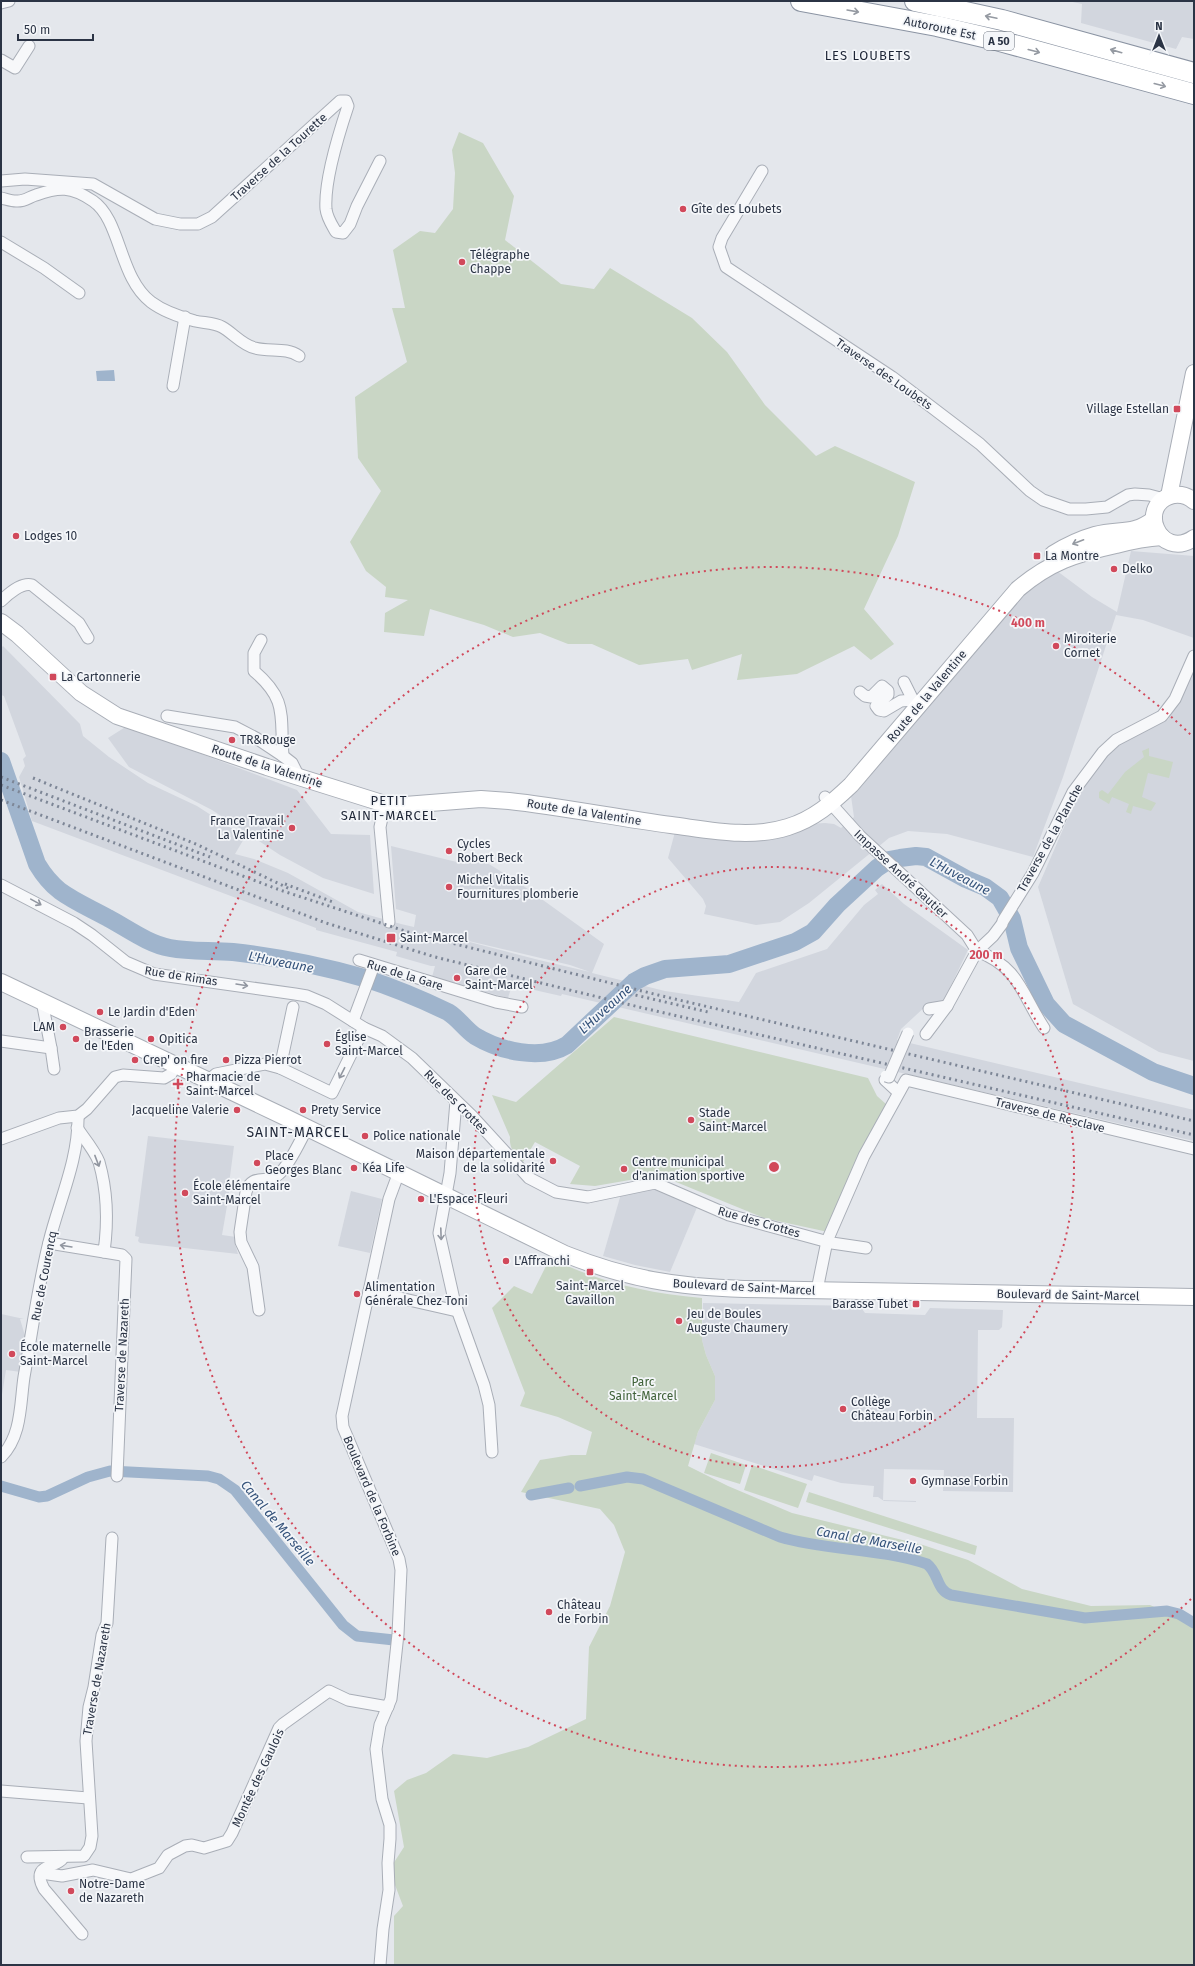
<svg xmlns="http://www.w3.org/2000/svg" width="1195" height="1966" font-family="'Fira Sans',sans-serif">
	<rect width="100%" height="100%" fill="#e4e7ec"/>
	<g fill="#d2d6de" fill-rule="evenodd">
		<polygon points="1068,1 1194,1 1194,39 1182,37 1176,49 1081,23 1082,4"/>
		<polygon points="1131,551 1194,556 1194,638 1143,620 1116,615 1063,777 1033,857 947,834 908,831 889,838 809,903 780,922 756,925 704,914 706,906 703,899 668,858 675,832 825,823 834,824 841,828 854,817 851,796 1029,587 1053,568 1092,597 1117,612"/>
		<path d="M3 646 80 724 83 736 109 757 148 783 197 806 245 837 235 854 254 859 288 873 358 912 401 924 414 927 416 915 396 909 391 846 465 864 471 853 518 882 604 944 592 973 665 991 739 1002 756 973 827 949 864 905 878 894 875 890 882 884 904 904 968 950 942 1004H928L901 1029 897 1040 1194 1110V1141L562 994 561 996 512 985 508 998 432 977 435 966H431L396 956 397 952 316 930V928L32 821 19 777 25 766 23 759 26 756 4 696 1 695V648ZM439 934 570 965 590 972 539 960Z"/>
		<polygon points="1194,669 1194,1061 1159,1052 1073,1004 1038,887 1074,804 1091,775 1106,757 1123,742 1168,720"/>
		<polygon points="127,726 297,790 331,834 370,835 374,894 323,878 280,855 212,810 129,767 108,738"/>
		<polygon points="148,1136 234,1146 229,1184 229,1196 232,1202 227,1206 222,1235 236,1237 235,1244 238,1254 140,1243 138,1241 139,1237 135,1236"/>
		<polygon points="648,1189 661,1190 698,1205 670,1272 635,1265 603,1256 621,1194"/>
		<polygon points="351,1191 382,1199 370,1253 338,1246"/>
		<polygon points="703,1303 860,1306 865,1313 925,1315 930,1308 1003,1310 1002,1327 999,1330 978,1330 977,1418 1014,1418 1013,1492 943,1491 944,1470 884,1469 883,1500 916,1501 916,1502 884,1501 878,1497 873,1497 874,1486 841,1483 814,1475 812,1481 694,1444 698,1432 715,1400 715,1376 706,1355 702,1340"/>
		<polygon points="1,1314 24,1319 20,1319 26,1339 21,1372 6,1370 1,1401"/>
	</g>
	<g fill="#c9d6c5">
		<polygon points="459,132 483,143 514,196 505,240 561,284 594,289 610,268 692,318 727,352 765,405 816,456 835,446 915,482 898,536 864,609 894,644 871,660 854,646 797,674 737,680 742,654 692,670 688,659 639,665 592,644 568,644 540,633 513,637 484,625 430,609 424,636 384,632 385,613 408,600 385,597 386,587 366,571 350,542 381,491 358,458 355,397 407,362 392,308 405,308 393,250 420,231 435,233 453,209 455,173 452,150"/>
		<polygon points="1149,748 1149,756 1173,762 1169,778 1148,773 1142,797 1156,803 1151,811 1133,806 1131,814 1126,812 1129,804 1112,797 1109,804 1099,798 1099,792 1102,790 1108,794 1125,772 1144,757 1142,751"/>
		<path d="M614 1017 868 1078 877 1096 886 1104 837 1206 828 1232 764 1218 659 1175 595 1186 570 1184 580 1166 535 1142 523 1162C514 1156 509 1147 510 1137L492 1095 516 1102Z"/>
		<path d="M550 1258C601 1283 647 1293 702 1298V1340L706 1355 715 1376V1400L698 1432 688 1466 728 1486 792 1513 923 1545 968 1560 1022 1589 1091 1606 1150 1605 1194 1625V1965H394V1916L403 1906 395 1885 393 1864 404 1847 394 1791 407 1780 426 1773 453 1754 487 1758 528 1747 586 1719 589 1647 610 1606 625 1552 614 1525 600 1509 521 1492 540 1460 571 1455H586L592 1432 558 1417 520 1406 525 1393 492 1308 514 1286 532 1294Z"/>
		<polygon points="711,1453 746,1465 740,1484 704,1473"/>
		<polygon points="752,1465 807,1484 798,1508 744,1490"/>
		<polygon points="809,1492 977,1546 975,1555 806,1502"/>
	</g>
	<polygon fill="#9fb4cc" points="114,370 115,381 97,381 96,371"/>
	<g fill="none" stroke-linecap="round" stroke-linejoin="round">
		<g stroke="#9fb4cc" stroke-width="11">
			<polyline points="1,1486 39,1497 47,1496 88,1477 110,1471 208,1476 219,1479 235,1490 343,1625 357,1636 394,1640"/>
			<path d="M580 1486 627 1477 643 1479 780 1537C827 1551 880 1548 927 1564 939 1573 936 1590 951 1595L1085 1618 1167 1611 1179 1614 1194 1623"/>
			<polyline points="531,1495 569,1488"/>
		</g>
		<path stroke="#9fb4cc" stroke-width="18" d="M1 761 37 864C43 874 51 884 60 891 75 902 92 909 108 918 127 928 148 944 170 948 191 952 212 950 233 952 277 957 322 966 364 978 392 987 421 999 448 1012 458 1018 465 1029 475 1036 500 1051 541 1061 567 1045L634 982 645 976 665 969 729 964 795 942 813 932 837 905 877 868 889 860 900 858 916 856 926 857 966 879 985 887 1000 898 1012 919 1019 948 1046 1004 1064 1024 1153 1072 1194 1086"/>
		<g stroke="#a9aeb7" stroke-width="13">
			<g id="street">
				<polyline points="1,3 9,1"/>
				<polyline points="1,60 15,68 29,46"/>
				<polyline points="762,171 722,238 719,247 726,267 892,377 980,444 1030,491 1043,500 1069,509 1086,509 1107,507 1128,495 1135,494 1149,495 1164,499"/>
				<path d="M1 181 25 179 93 184 155 219 180 224H198L212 217 340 101H346L348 106C339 133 324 181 326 209 327 218 332 225 336 232L343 233 350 224 357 206 380 161"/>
				<path d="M1 198C6 199 11 201 16 201 24 202 29 197 36 195 59 187 71 186 93 201 121 220 119 278 151 302 163 311 180 317 195 321 204 323 215 323 222 327 233 333 242 345 255 348 270 352 286 347 299 356"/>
				<polyline points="1,242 44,268 79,293"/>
				<polyline points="173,386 185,317"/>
				<path d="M1 601C8 594 22 582 32 585L79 623 88 638"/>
				<path d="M261 640 254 653V671C288 700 280 715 283 756"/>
				<polyline points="860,692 865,696 871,697 882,686 888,691 888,695 876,706 879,710 884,711 901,701 913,700 904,682"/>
				<polyline points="167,716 235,727 256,738 283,756 292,763 299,777"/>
				<polyline points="825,797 860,836 967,935 977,951"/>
				<polyline points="385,804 380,827 389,922"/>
				<polyline points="1,885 74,923 92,935 126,962 154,974 295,994 307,996 326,1004 364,1028 382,1036 412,1058 472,1116 529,1178 556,1192 588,1197 655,1183 729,1215 832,1243 866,1248"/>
				<polyline points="1003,921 1033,873 1073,792 1103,752 1116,740 1162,716 1175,699 1194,656"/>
				<path d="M977 951C1020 968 1021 993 1044 1028"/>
				<polyline points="359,960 496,1002 522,1007"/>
				<polyline points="42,1001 51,1048 54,1069"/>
				<polyline points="929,1009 947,1006"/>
				<polyline points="353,1021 374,965"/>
				<polyline points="926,1034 947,1006 977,951 993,936 1002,924"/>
				<polyline points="1,1041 51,1048"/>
				<polyline points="280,1068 293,1007"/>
				<polyline points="209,1080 216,1074 265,1064 280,1068 332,1093 364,1028"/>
				<polyline points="885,1080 898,1092"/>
				<polyline points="456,1101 450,1173 439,1233 455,1304 484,1385 489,1405 492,1452"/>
				<polyline points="1,1139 59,1118 78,1116 87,1109 115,1077 123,1075 164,1078 171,1074 176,1065"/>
				<path d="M49 1243 104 1252C108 1223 107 1190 99 1162 95 1151 84 1138 77 1128"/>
				<polyline points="104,1252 122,1255 126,1259 117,1476"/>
				<polyline points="817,1290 827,1241 864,1156 906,1080 1194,1149"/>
				<polyline points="369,1291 457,1311"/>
				<path d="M259 1310 253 1267 241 1242 240 1232 246 1192C252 1172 268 1185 279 1174 290 1164 300 1141 307 1128"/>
				<path d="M1 1457C22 1436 20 1404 24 1377 32 1332 38 1286 49 1242 59 1201 79 1159 78 1116"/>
				<polyline points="1,1791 88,1798"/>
				<polyline points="27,1857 84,1856 90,1847 92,1836 86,1741 89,1707 94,1687 102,1635 107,1623 112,1538"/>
				<path d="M63 1858C56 1869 30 1863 44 1889L82 1934"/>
				<polyline points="41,1873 62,1876 93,1870 131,1879 159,1868 168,1855 185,1846 192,1845 204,1848 227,1841 232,1833 279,1728 283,1724 329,1691 348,1700 388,1707"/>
				<polyline points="380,1965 383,1929 389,1890 388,1863 390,1839 390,1825 382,1799 376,1749 380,1725 391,1699 398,1634 401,1570 399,1559 343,1427 342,1416 389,1199 399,1172"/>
			</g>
		</g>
		<g stroke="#a9aeb7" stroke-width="18">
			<g id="secondary">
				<polyline points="1169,496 1194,373"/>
				<path d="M1194 501C1188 496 1181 494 1174 495 1135 503 1159 562 1194 538"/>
				<path d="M1053 554C1066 546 1081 539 1095 535 1119 528 1132 536 1154 519"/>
				<path d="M1 622 17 634 81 693 117 716 267 767 385 804 405 805 481 799 509 801C564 807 617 818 671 825 710 830 750 839 788 827 814 819 832 803 851 785L1018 589C1050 562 1075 554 1116 545 1131 541 1146 538 1162 537"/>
				<path d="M1 982 287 1118 565 1254C627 1279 678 1287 744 1289L1194 1297"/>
			</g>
		</g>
		<g stroke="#8b94a3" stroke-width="22">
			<g id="highway">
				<polyline points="801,1 937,26 996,40 1194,94"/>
				<polyline points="915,1 1002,20 1194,73"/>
			</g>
		</g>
		<use href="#street" stroke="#f7f8fa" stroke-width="11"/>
		<use href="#secondary" stroke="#fff" stroke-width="16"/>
		<use href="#highway" stroke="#fff" stroke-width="20"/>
		<g stroke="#7d8696" stroke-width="3" stroke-dasharray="2 4" stroke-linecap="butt">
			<polyline points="1,777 210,857"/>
			<polyline points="33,778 198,845 290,889"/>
			<polyline points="1,785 280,890 408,932 662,996 1194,1121"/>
			<polyline points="1,800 326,923 435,957 643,1008 1194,1135"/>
			<polyline points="285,884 333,902"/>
			<polyline points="618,991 708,1012"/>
		</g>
		<g stroke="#a9aeb7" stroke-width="13" stroke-linecap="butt">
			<polyline id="street-bridge" points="886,1076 889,1077 908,1033"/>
		</g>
		<use href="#street-bridge" stroke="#f7f8fa" stroke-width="11"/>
	</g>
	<defs><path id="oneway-shaft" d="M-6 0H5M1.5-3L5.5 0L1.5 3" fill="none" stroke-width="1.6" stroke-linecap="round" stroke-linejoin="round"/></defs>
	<g stroke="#959aa2">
		<use href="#oneway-shaft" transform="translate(853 11) rotate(10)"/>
		<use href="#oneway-shaft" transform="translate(991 17) rotate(-168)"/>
		<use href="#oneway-shaft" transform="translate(1034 51) rotate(15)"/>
		<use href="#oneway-shaft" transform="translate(1116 51) rotate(-164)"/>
		<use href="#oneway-shaft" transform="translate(1160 85) rotate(15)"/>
		<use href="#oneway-shaft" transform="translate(1078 542) rotate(159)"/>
	</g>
	<g stroke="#9196a0">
		<use href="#oneway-shaft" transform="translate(36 902) rotate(29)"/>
		<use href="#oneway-shaft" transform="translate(242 985) rotate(9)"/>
		<use href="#oneway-shaft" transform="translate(342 1073) rotate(117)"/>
		<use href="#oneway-shaft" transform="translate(97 1161) rotate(69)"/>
		<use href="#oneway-shaft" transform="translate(441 1234) rotate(88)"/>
		<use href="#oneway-shaft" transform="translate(66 1246) rotate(-171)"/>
	</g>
	<g fill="none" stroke="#d1495b" stroke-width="2" stroke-dasharray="2 4">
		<circle cx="774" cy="1167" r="300"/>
		<path d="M1191 1599A600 600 0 1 1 1191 735"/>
	</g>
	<g fill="#d1495b" stroke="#f4f6f9" stroke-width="1.5">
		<circle cx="683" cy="209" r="4"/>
		<circle cx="462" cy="262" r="4"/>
		<rect x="1173" y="405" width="8" height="8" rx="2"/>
		<circle cx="16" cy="536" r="4"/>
		<rect x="1033" y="552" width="8" height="8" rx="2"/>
		<circle cx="1114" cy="569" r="4"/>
		<circle cx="1056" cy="646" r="4"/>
		<rect x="49" y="673" width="8" height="8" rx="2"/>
		<circle cx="232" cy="740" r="4"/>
		<circle cx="292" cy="828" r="4"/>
		<circle cx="449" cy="851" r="4"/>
		<circle cx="449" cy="887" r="4"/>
		<rect x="386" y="933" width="10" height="10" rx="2"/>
		<circle cx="457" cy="978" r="4"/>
		<circle cx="100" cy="1012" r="4"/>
		<circle cx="63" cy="1027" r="4"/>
		<circle cx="76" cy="1039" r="4"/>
		<circle cx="151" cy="1039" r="4"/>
		<circle cx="327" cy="1044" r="4"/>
		<circle cx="135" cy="1060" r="4"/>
		<circle cx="226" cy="1060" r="4"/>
		<path d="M176 1078h4v4h4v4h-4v4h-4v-4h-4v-4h4z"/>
		<circle cx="237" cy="1110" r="4"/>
		<circle cx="303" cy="1110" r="4"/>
		<circle cx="691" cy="1120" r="4"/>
		<circle cx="365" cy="1136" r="4"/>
		<circle cx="553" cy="1161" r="4"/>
		<circle cx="257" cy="1163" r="4"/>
		<circle cx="354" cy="1168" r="4"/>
		<circle cx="624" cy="1169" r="4"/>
		<circle cx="185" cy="1193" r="4"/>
		<circle cx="421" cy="1199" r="4"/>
		<circle cx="506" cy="1261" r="4"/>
		<rect x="586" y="1268" width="8" height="8" rx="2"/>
		<circle cx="357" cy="1294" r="4"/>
		<rect x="912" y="1300" width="8" height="8" rx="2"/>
		<circle cx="679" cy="1321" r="4"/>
		<circle cx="12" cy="1354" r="4"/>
		<circle cx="843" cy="1409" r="4"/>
		<circle cx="913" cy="1481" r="4"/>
		<circle cx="549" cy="1612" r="4"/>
		<circle cx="71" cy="1891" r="4"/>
	</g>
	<g text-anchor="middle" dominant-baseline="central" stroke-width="3.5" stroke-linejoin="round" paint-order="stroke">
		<rect fill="#f4f6f9" stroke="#676e7b" stroke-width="1" x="984" y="32" width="30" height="18" rx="3"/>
		<g font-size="11" font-weight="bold" fill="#2b3445">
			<text x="999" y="41">A 50</text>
		</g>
		<g font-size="12" fill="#2b3445" stroke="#f4f6f9">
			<text transform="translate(940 28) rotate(12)">Autoroute Est</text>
			<text transform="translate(279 157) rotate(-42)">Traverse de la Tourette</text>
			<text transform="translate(884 374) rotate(35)">Traverse des Loubets</text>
			<text transform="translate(927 696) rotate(-50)">Route de la Valentine</text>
			<text transform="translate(267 766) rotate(18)">Route de la Valentine</text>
			<text transform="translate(584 812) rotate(9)">Route de la Valentine</text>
			<text transform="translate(1050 838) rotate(-61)">Traverse de la Planche</text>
			<text transform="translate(901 874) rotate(43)">Impasse André Gautier</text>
			<text transform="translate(405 975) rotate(17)">Rue de la Gare</text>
			<text transform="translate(181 976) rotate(9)">Rue de Rimas</text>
			<text transform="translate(456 1102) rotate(45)">Rue des Crottes</text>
			<text transform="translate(1050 1115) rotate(14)">Traverse de Resclave</text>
			<text transform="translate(759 1222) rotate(16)">Rue des Crottes</text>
			<text transform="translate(44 1276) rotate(-79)">Rue de Courencq</text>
			<text transform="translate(744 1287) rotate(3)">Boulevard de Saint-Marcel</text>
			<text transform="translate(1068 1295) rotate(1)">Boulevard de Saint-Marcel</text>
			<text transform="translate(122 1355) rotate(-87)">Traverse de Nazareth</text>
			<text transform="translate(372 1496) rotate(67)">Boulevard de la Forbine</text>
			<text transform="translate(97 1679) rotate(-80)">Traverse de Nazareth</text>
			<text transform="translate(258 1778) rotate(-65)">Montée des Gaulois</text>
		</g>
		<g font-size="12" fill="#2b3445" stroke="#f4f6f9" text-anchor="start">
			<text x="691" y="209">Gîte des Loubets</text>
			<text x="470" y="255">Télégraphe<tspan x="470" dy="14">Chappe</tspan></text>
			<text x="1169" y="409" text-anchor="end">Village Estellan</text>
			<text x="24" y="536">Lodges 10</text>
			<text x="1045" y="556">La Montre</text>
			<text x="1122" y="569">Delko</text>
			<text x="1064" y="639">Miroiterie<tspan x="1064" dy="14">Cornet</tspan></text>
			<text x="61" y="677">La Cartonnerie</text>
			<text x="240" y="740">TR&amp;Rouge</text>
			<text x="284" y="821" text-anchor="end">France Travail<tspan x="284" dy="14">La Valentine</tspan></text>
			<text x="457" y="844">Cycles<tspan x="457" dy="14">Robert Beck</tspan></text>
			<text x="457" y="880">Michel Vitalis<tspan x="457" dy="14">Fournitures plomberie</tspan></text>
			<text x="400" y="938">Saint-Marcel</text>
			<text x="465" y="971">Gare de<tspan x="465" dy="14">Saint-Marcel</tspan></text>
			<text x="108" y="1012">Le Jardin d'Eden</text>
			<text x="55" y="1027" text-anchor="end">LAM</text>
			<text x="84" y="1032">Brasserie<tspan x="84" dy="14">de l'Eden</tspan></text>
			<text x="335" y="1037">Église<tspan x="335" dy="14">Saint-Marcel</tspan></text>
			<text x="159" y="1039">Opitica</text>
			<text x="143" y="1060">Crep' on fire</text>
			<text x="234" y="1060">Pizza Pierrot</text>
			<text x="186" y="1077">Pharmacie de<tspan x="186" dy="14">Saint-Marcel</tspan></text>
			<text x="229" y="1110" text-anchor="end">Jacqueline Valerie</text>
			<text x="311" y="1110">Prety Service</text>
			<text x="699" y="1113">Stade<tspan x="699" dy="14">Saint-Marcel</tspan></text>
			<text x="373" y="1136">Police nationale</text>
			<text x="545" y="1154" text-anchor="end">Maison départementale<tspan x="545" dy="14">de la solidarité</tspan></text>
			<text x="265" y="1156">Place<tspan x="265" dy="14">Georges Blanc</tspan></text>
			<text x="632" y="1162">Centre municipal<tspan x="632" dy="14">d'animation sportive</tspan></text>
			<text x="362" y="1168">Kéa Life</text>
			<text x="193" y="1186">École élémentaire<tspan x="193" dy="14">Saint-Marcel</tspan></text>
			<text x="429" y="1199">L'Espace Fleuri</text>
			<text x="514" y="1261">L'Affranchi</text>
			<text x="590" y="1286" text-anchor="middle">Saint-Marcel<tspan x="590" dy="14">Cavaillon</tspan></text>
			<text x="365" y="1287">Alimentation<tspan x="365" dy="14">Générale Chez Toni</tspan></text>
			<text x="908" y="1304" text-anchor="end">Barasse Tubet</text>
			<text x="687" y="1314">Jeu de Boules<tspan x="687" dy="14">Auguste Chaumery</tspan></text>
			<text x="20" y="1347">École maternelle<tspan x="20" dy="14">Saint-Marcel</tspan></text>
			<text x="851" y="1402">Collège<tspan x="851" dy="14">Château Forbin</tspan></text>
			<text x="921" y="1481">Gymnase Forbin</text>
			<text x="557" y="1605">Château<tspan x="557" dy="14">de Forbin</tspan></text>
			<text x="79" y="1884">Notre-Dame<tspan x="79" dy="14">de Nazareth</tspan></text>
		</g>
		<g font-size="12" fill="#3f6138" stroke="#f4f6f9">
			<text x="643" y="1382">Parc<tspan x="643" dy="14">Saint-Marcel</tspan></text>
		</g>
		<g font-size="13" letter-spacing="1" fill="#1d2536" stroke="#f4f6f9">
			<text x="868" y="55">LES LOUBETS</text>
			<text x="389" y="800">PETIT<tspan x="389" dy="15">SAINT-MARCEL</tspan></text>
		</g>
		<g font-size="13" font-style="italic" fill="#34527a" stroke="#f4f6f9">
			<text transform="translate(960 876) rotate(28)">L'Huveaune</text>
			<text transform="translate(281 962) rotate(11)">L'Huveaune</text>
			<text transform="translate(605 1009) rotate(-42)">L'Huveaune</text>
			<text transform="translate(278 1523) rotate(50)">Canal de Marseille</text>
			<text transform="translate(869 1540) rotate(10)">Canal de Marseille</text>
		</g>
		<g font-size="14" letter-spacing="1" fill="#1d2536" stroke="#f4f6f9">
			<text x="298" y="1132">SAINT-MARCEL</text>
		</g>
	</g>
	<circle cx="774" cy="1167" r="6" fill="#d1495b" stroke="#f4f6f9" stroke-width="2"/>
	<g font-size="12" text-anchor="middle" font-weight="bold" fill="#d1495b" stroke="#f4f6f9" stroke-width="3.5" stroke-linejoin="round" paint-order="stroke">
		<text x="1028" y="627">400 m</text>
		<text x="986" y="959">200 m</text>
	</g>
	<rect width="1195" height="1966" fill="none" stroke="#2b3445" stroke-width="4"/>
	<g transform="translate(1159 36)" stroke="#f4f6f9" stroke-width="3" paint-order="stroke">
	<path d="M0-3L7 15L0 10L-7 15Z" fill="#2b3445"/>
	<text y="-6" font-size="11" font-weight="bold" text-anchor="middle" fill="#2b3445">N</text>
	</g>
	<path d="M18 34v6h75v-6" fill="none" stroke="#2b3445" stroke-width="2"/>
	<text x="24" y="34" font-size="12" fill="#2b3445" stroke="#f4f6f9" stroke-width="3" paint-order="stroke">50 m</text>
</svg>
